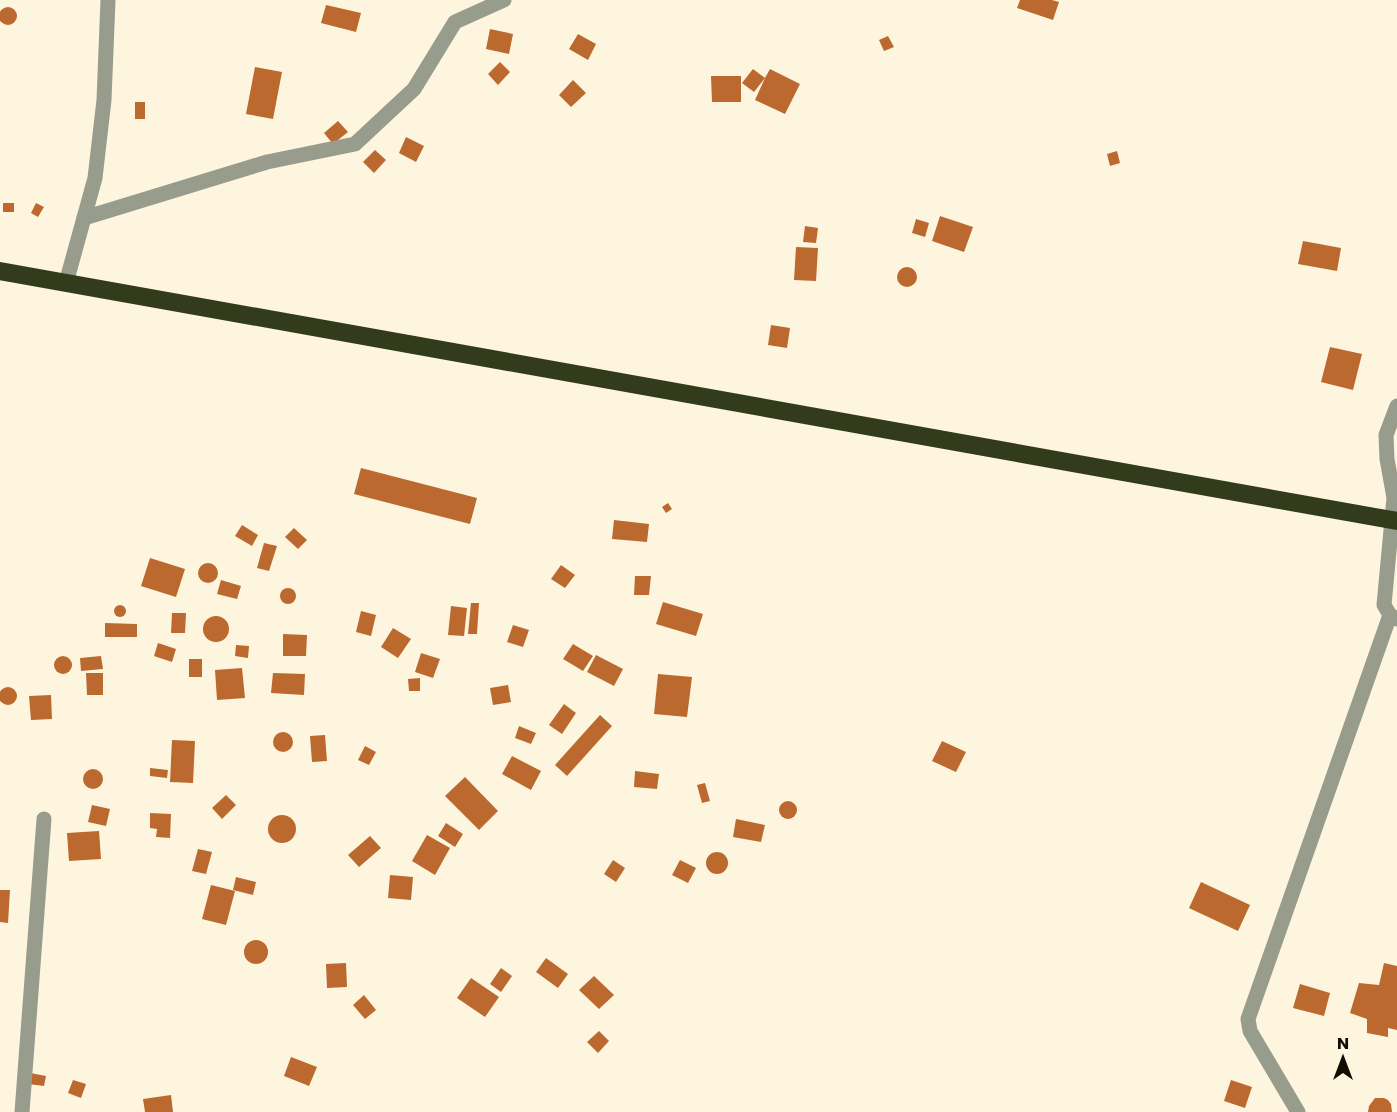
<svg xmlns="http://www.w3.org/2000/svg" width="1397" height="1112" font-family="Poppins,sans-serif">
	<rect width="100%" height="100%" fill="#fef5df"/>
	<g fill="#bb692f">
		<polygon points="1020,0 1052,0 1059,2 1053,20 1017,8"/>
		<polygon points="326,5 361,13 356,32 321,23"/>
		<circle cx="8" cy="16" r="9"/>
		<polygon points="490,29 513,34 509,54 486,49"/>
		<polygon points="578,34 596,44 588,60 569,49"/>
		<polygon points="888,36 894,47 884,51 879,40"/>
		<polygon points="500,62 510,72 498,85 488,74"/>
		<polygon points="255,67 282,72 273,119 246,114"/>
		<polygon points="753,69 765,78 770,69 800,84 785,114 755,100 765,78 754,92 742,83"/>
		<polygon points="711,76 741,76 741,102 712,102"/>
		<polygon points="573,80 586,93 571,107 559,95"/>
		<rect x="135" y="102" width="10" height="17"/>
		<polygon points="338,121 348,132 333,144 324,133"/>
		<polygon points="406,137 424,146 416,162 399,153"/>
		<polygon points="375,150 386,160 374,173 363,162"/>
		<polygon points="1117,151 1120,163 1110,166 1107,154"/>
		<rect x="3" y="203" width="11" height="9"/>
		<polygon points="36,203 44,207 38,217 31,213"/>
		<polygon points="940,216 973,227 964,252 932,241"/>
		<polygon points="916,219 929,223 925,237 912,233"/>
		<polygon points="805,226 818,228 816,243 803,242"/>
		<polygon points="1303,241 1341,248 1337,271 1298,264"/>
		<polygon points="796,247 818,248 816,281 794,280"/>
		<circle cx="907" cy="277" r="10"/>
		<polygon points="771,325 790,328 787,348 768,345"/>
		<polygon points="1330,347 1362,354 1353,390 1321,382"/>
		<polygon points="361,468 477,498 470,524 354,494"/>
		<polygon points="668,503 672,509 666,513 662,507"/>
		<polygon points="614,520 649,524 647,542 612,539"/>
		<polygon points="242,525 258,535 252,546 235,536"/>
		<polygon points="294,528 307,540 298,549 285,537"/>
		<polygon points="264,543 277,546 269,571 257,568"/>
		<polygon points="150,558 185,569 176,597 141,586"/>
		<circle cx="208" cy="573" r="10"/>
		<polygon points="561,565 575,575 565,588 551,579"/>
		<polygon points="635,576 651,576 649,595 634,595"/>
		<polygon points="221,580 241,586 237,599 217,594"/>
		<circle cx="288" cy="596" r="8"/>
		<polygon points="663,602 703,614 696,636 656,624"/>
		<polygon points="471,603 479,603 477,634 468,634"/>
		<circle cx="120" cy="611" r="6"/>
		<polygon points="451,606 467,608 464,636 448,635"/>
		<polygon points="361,611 376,615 371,636 356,632"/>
		<polygon points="172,613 186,613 185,633 171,633"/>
		<circle cx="216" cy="629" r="13"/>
		<polygon points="105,623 137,624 137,637 105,637"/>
		<polygon points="513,625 529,630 523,647 507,642"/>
		<polygon points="393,628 411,639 398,658 381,647"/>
		<polygon points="283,634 307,635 306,656 283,656"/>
		<polygon points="158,643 176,649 172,662 154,656"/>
		<polygon points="573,644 593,656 583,671 563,659"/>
		<polygon points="236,645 249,646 248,658 235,656"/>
		<polygon points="421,653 440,659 433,678 415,672"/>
		<polygon points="596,655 623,669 614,686 587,672"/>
		<polygon points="101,656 103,669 81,671 80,658"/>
		<circle cx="63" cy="665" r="9"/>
		<rect x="189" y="659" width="13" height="18"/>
		<polygon points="242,668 245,698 217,700 215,670"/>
		<polygon points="86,673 103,673 103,695 87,695"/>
		<polygon points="273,673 305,674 304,695 271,693"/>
		<polygon points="658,674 692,677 687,717 654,714"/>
		<polygon points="420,678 420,691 409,691 408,679"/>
		<polygon points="508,685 511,702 493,705 490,688"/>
		<circle cx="8" cy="696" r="9"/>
		<polygon points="51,695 52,719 31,720 29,696"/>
		<polygon points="564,704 576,713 562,734 549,725"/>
		<polygon points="600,715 612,726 567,776 555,765"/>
		<polygon points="519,726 536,733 531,744 515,738"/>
		<circle cx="283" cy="742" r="10"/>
		<polygon points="325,735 327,761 312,762 310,736"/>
		<polygon points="172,740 195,741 193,783 170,782"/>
		<polygon points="942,741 966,752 956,772 932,761"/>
		<polygon points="365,746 376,752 369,765 358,760"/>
		<polygon points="512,756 541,771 531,790 502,774"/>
		<polygon points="150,768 168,770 167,778 150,776"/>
		<circle cx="93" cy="779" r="10"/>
		<polygon points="635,771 659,774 657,789 634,787"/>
		<polygon points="465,777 498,811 479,830 445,796"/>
		<polygon points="705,783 710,801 702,803 697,785"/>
		<polygon points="226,795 236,805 222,819 212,808"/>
		<circle cx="788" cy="810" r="9"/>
		<polygon points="92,805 110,809 106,826 88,822"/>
		<polygon points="150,813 171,814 170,838 156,837 157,829 150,828"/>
		<circle cx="282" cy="829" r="14"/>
		<polygon points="736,819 765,825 761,842 733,837"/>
		<polygon points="446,823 463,834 455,847 438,836"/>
		<polygon points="99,831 101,859 69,861 67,833"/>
		<polygon points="427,835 450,848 435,875 412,861"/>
		<polygon points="370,836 381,848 359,867 348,855"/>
		<polygon points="198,849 212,852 206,874 192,871"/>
		<circle cx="717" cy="863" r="11"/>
		<polygon points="613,860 625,868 616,882 604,874"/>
		<polygon points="680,860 696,868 688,883 672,875"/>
		<polygon points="390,875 413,877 411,900 388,898"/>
		<polygon points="236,877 256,882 253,895 233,890"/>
		<polygon points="1201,882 1250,905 1238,931 1189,908"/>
		<polygon points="211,885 235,891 226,925 202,919"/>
		<polygon points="0,890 10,890 8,923 0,922"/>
		<circle cx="256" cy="952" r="12"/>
		<polygon points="546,958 568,974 558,988 536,972"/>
		<polygon points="346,963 347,987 327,988 326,964"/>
		<polygon points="1384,963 1397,966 1397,1030 1388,1028 1388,1037 1367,1033 1367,1019 1350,1013 1359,983 1379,985"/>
		<polygon points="501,968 512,976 501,992 490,984"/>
		<polygon points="594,976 614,995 599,1009 579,990"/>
		<polygon points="471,978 499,997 485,1017 457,998"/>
		<polygon points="1300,984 1330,993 1324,1016 1293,1008"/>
		<polygon points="364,995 376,1010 365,1019 353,1005"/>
		<polygon points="599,1031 609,1041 598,1053 587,1042"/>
		<polygon points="291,1057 317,1067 309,1086 284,1076"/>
		<polygon points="30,1073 46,1076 44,1086 28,1084"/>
		<polygon points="73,1080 86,1084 81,1098 68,1093"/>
		<polygon points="1231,1080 1252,1087 1245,1108 1224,1101"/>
		<polygon points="171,1095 173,1112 145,1112 143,1099"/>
		<polygon points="1375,1098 1384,1098 1388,1100 1391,1104 1392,1112 1368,1112 1369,1106"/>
	</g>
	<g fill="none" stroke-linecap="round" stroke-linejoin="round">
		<g stroke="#979c8d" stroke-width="15">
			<polyline points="84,218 267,162 355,144 414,89 455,22 504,0"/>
			<polyline points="66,283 95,178 104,100 108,0"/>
			<polyline points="1397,406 1386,435 1387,459 1394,498 1384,605 1390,615 1397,619"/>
			<polyline points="22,1112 44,819"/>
			<polyline points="1298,1112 1250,1031 1248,1019 1390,615"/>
		</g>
		<polyline stroke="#333b1d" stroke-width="18" points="0,271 1397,521"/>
	</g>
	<g transform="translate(1343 1058)" stroke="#fef5df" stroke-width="4.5" paint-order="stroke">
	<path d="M0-4.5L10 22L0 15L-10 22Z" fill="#120d03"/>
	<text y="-9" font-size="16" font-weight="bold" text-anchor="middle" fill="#120d03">N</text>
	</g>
</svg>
